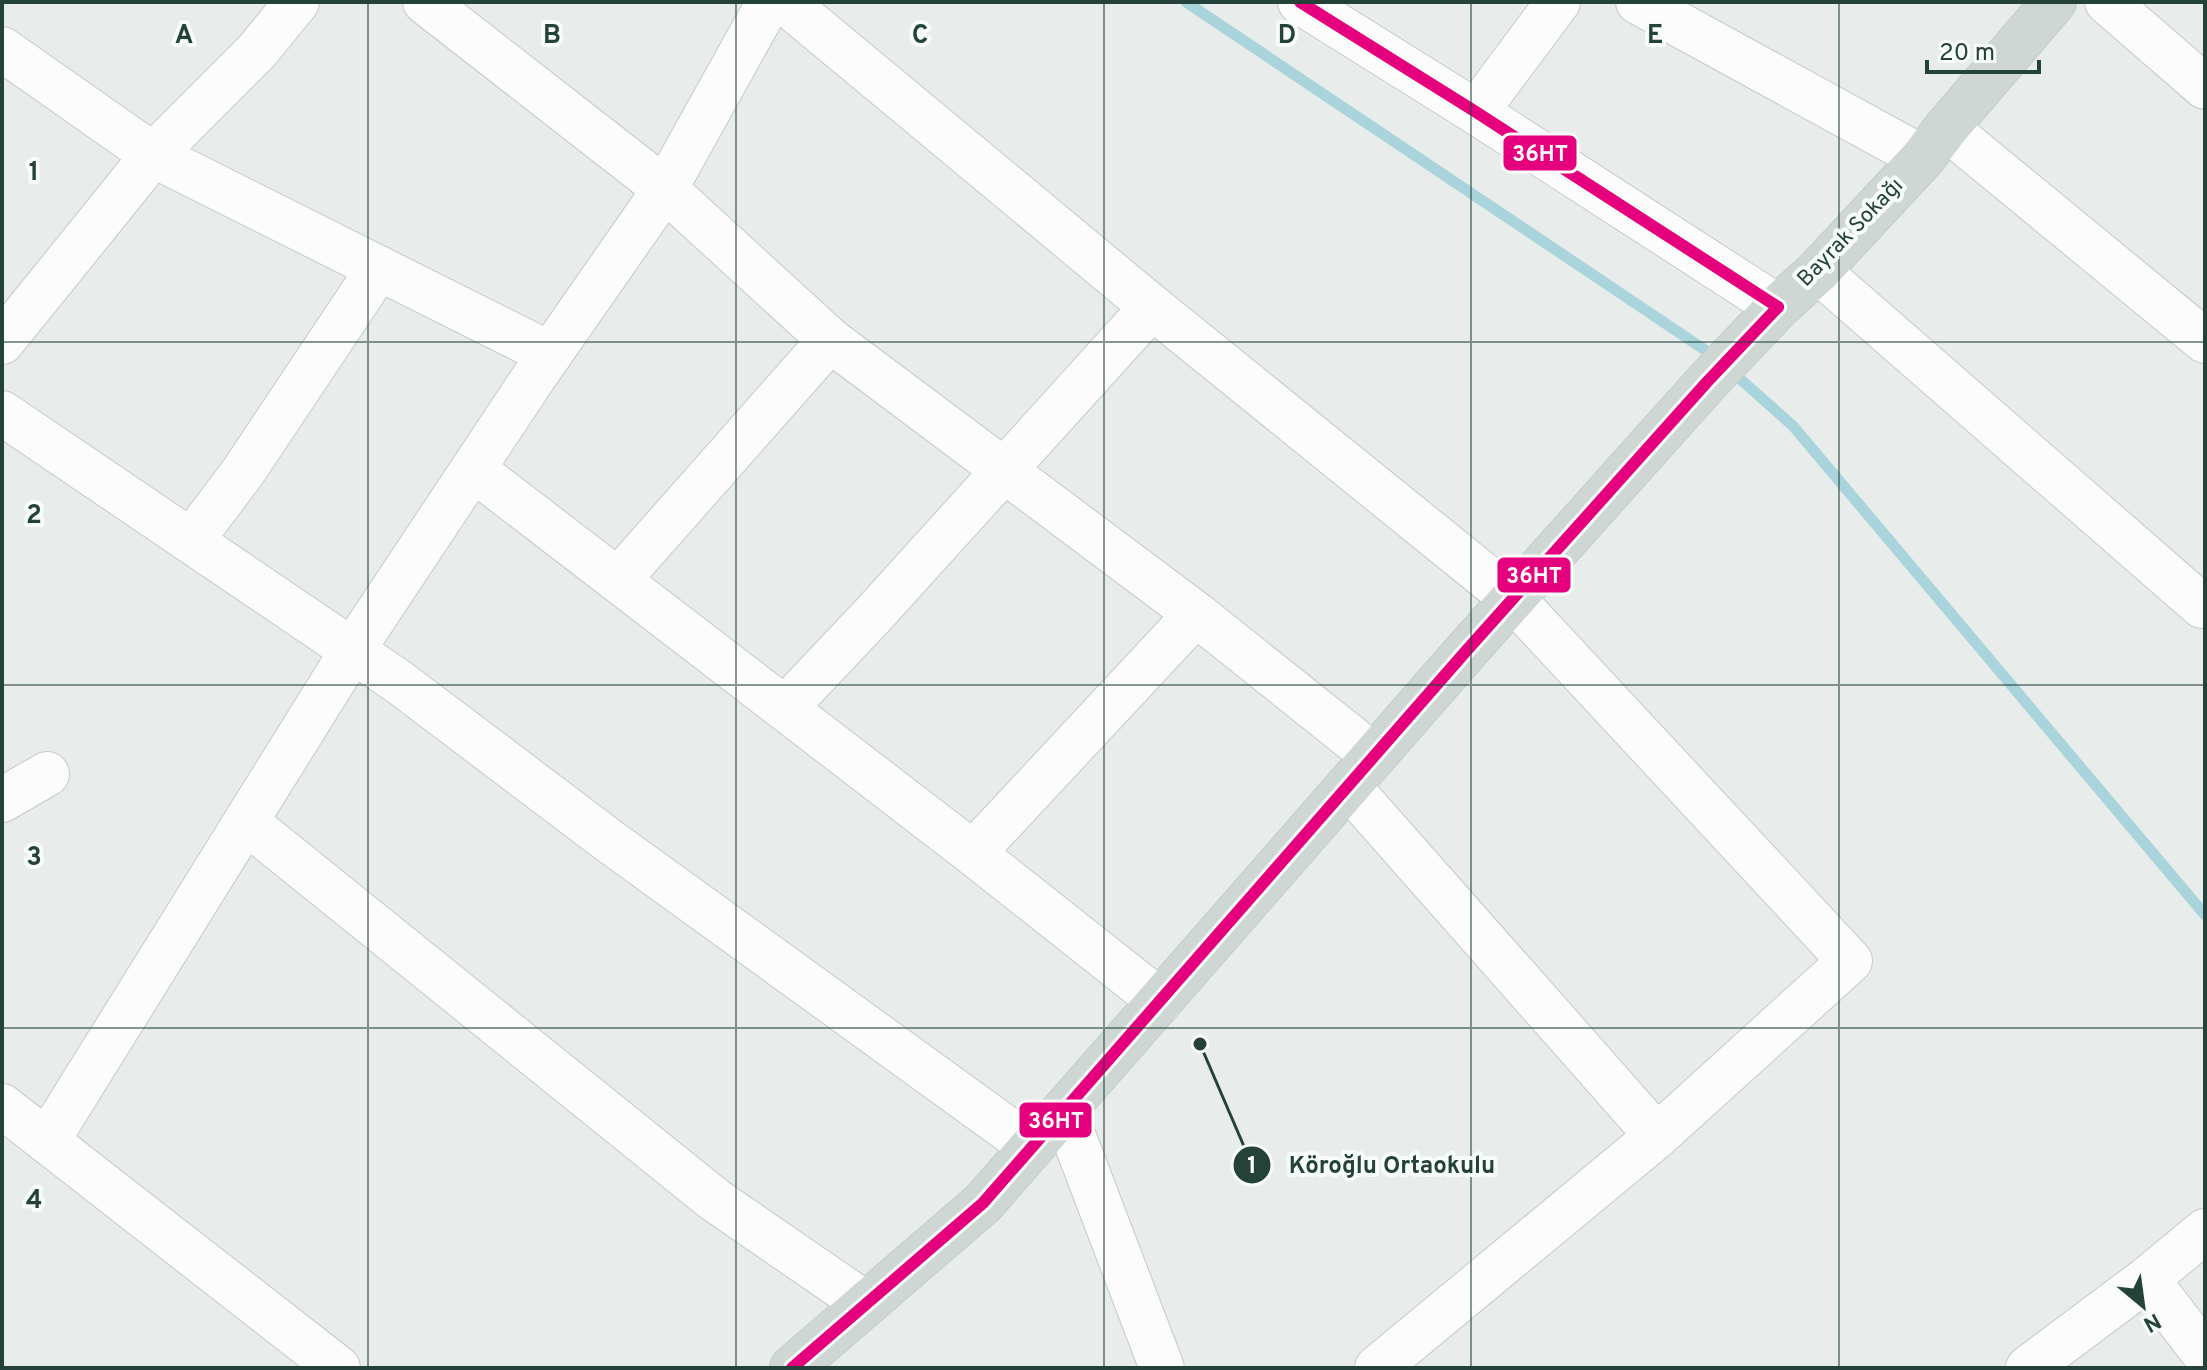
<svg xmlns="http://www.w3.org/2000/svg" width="2207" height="1370" font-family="Overpass,sans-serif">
	<rect width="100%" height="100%" fill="#e8edeb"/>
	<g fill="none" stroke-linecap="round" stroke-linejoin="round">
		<g stroke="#a9d4db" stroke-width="11">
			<polyline points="1186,2 1717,358"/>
			<polyline points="1730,370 1793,426 2205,915"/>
		</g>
		<g stroke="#c5cac8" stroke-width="46">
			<g id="minor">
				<polyline points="425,2 665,189 830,340 1196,614 1374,756"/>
				<polyline points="785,2 1152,307 1513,599 1850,961 1657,1136 1377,1368"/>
				<polyline points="1300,2 1476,112 1778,307"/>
				<polyline points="1638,2 1923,158"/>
				<polyline points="2107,2 2205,87"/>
				<polyline points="2,49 153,155 550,354"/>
				<polyline points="1476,112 1558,2"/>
				<polyline points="1946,128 2205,341"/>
				<polyline points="1818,271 2202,606 2205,604"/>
				<polyline points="2,342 153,155 257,51 297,2"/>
				<polyline points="2,413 399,682 608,840 1032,1147"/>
				<polyline points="473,469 973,853 1160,1001"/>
				<polyline points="191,541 243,472 379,268"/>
				<polyline points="618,580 830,340"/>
				<polyline points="785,708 873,615 1152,307"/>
				<polyline points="1348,786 1657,1136"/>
				<polyline points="2,800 47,774"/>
				<polyline points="246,822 715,1200 866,1304"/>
				<polyline points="973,853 1196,614"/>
				<polyline points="2,1106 338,1368"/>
				<polyline points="1064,1111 1162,1368"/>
				<polyline points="47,1141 352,651 534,377 665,189 769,2"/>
				<polyline points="2147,1279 2205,1355"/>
				<polyline points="2028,1368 2147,1279 2205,1231"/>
			</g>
		</g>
		<g stroke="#c3ccc9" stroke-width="46">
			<polyline id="major" points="792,1368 983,1203 1467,650 1707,382 1778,307 1818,271 1923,158 1946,128 2054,2"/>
		</g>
		<use href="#minor" stroke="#fcfcfc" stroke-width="44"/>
		<use href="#major" stroke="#cfd7d5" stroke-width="44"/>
		<g stroke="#f7fbf9" stroke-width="18">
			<g id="bus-1">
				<polyline points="1300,2 1476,112 1778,307"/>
				<polyline points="792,1368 983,1203 1467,650 1707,382 1778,307"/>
			</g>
		</g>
		<use href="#bus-1" stroke="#e5007d" stroke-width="12"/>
	</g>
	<path fill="none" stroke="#24423a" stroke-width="2" stroke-opacity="0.55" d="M368 2V1368M736 2V1368M1104 2V1368M1471 2V1368M1839 2V1368M2 342H2205M2 685H2205M2 1028H2205"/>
	<g text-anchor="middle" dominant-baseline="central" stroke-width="8" stroke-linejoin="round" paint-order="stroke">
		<g font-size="22" fill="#24423a" stroke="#f7fbf9">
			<text transform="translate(1851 233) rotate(-46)">Bayrak Sokağı</text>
		</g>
	</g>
	<g font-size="26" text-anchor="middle" font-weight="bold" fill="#24423a" stroke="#f7fbf9" stroke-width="8" stroke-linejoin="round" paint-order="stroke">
		<text x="184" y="43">A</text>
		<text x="552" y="43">B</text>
		<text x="920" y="43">C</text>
		<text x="1287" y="43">D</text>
		<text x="1655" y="43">E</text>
		<text x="34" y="180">1</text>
		<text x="34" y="523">2</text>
		<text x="34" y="865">3</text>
		<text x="34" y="1208">4</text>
	</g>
	<path fill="none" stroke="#24423a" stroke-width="3" d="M1200 1044L1252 1165"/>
	<g fill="#24423a" stroke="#f7fbf9" stroke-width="3">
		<circle cx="1200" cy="1044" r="8"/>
		<circle cx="1252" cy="1165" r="20"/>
	</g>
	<g font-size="24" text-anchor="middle" font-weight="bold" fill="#fff">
		<text x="1252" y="1173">1</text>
	</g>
	<g font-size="24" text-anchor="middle" font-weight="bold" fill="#24423a" stroke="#f7fbf9" stroke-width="8" stroke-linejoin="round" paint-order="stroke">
		<text x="1392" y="1173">Köroğlu Ortaokulu</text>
	</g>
	<g stroke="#f7fbf9" stroke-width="3">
		<rect x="1502" y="134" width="76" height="38" rx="8" fill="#e5007d"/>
		<rect x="1496" y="556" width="76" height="38" rx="8" fill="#e5007d"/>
		<rect x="1018" y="1101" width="75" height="38" rx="8" fill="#e5007d"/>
	</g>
	<g font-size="22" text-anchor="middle" font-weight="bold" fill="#fff">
		<text x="1540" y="161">36HT</text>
		<text x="1534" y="583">36HT</text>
		<text x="1056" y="1128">36HT</text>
	</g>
	<rect width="2207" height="1370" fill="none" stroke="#24423a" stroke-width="8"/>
	<g transform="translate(2143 1306) rotate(151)" stroke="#f7fbf9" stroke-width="6" paint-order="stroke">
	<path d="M0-6L14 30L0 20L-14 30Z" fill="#24423a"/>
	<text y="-12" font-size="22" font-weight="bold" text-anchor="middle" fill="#24423a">N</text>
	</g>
	<path d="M1927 60v12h112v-12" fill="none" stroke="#24423a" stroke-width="4"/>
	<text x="1939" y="60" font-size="24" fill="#24423a" stroke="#f7fbf9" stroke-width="6" paint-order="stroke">20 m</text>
</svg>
